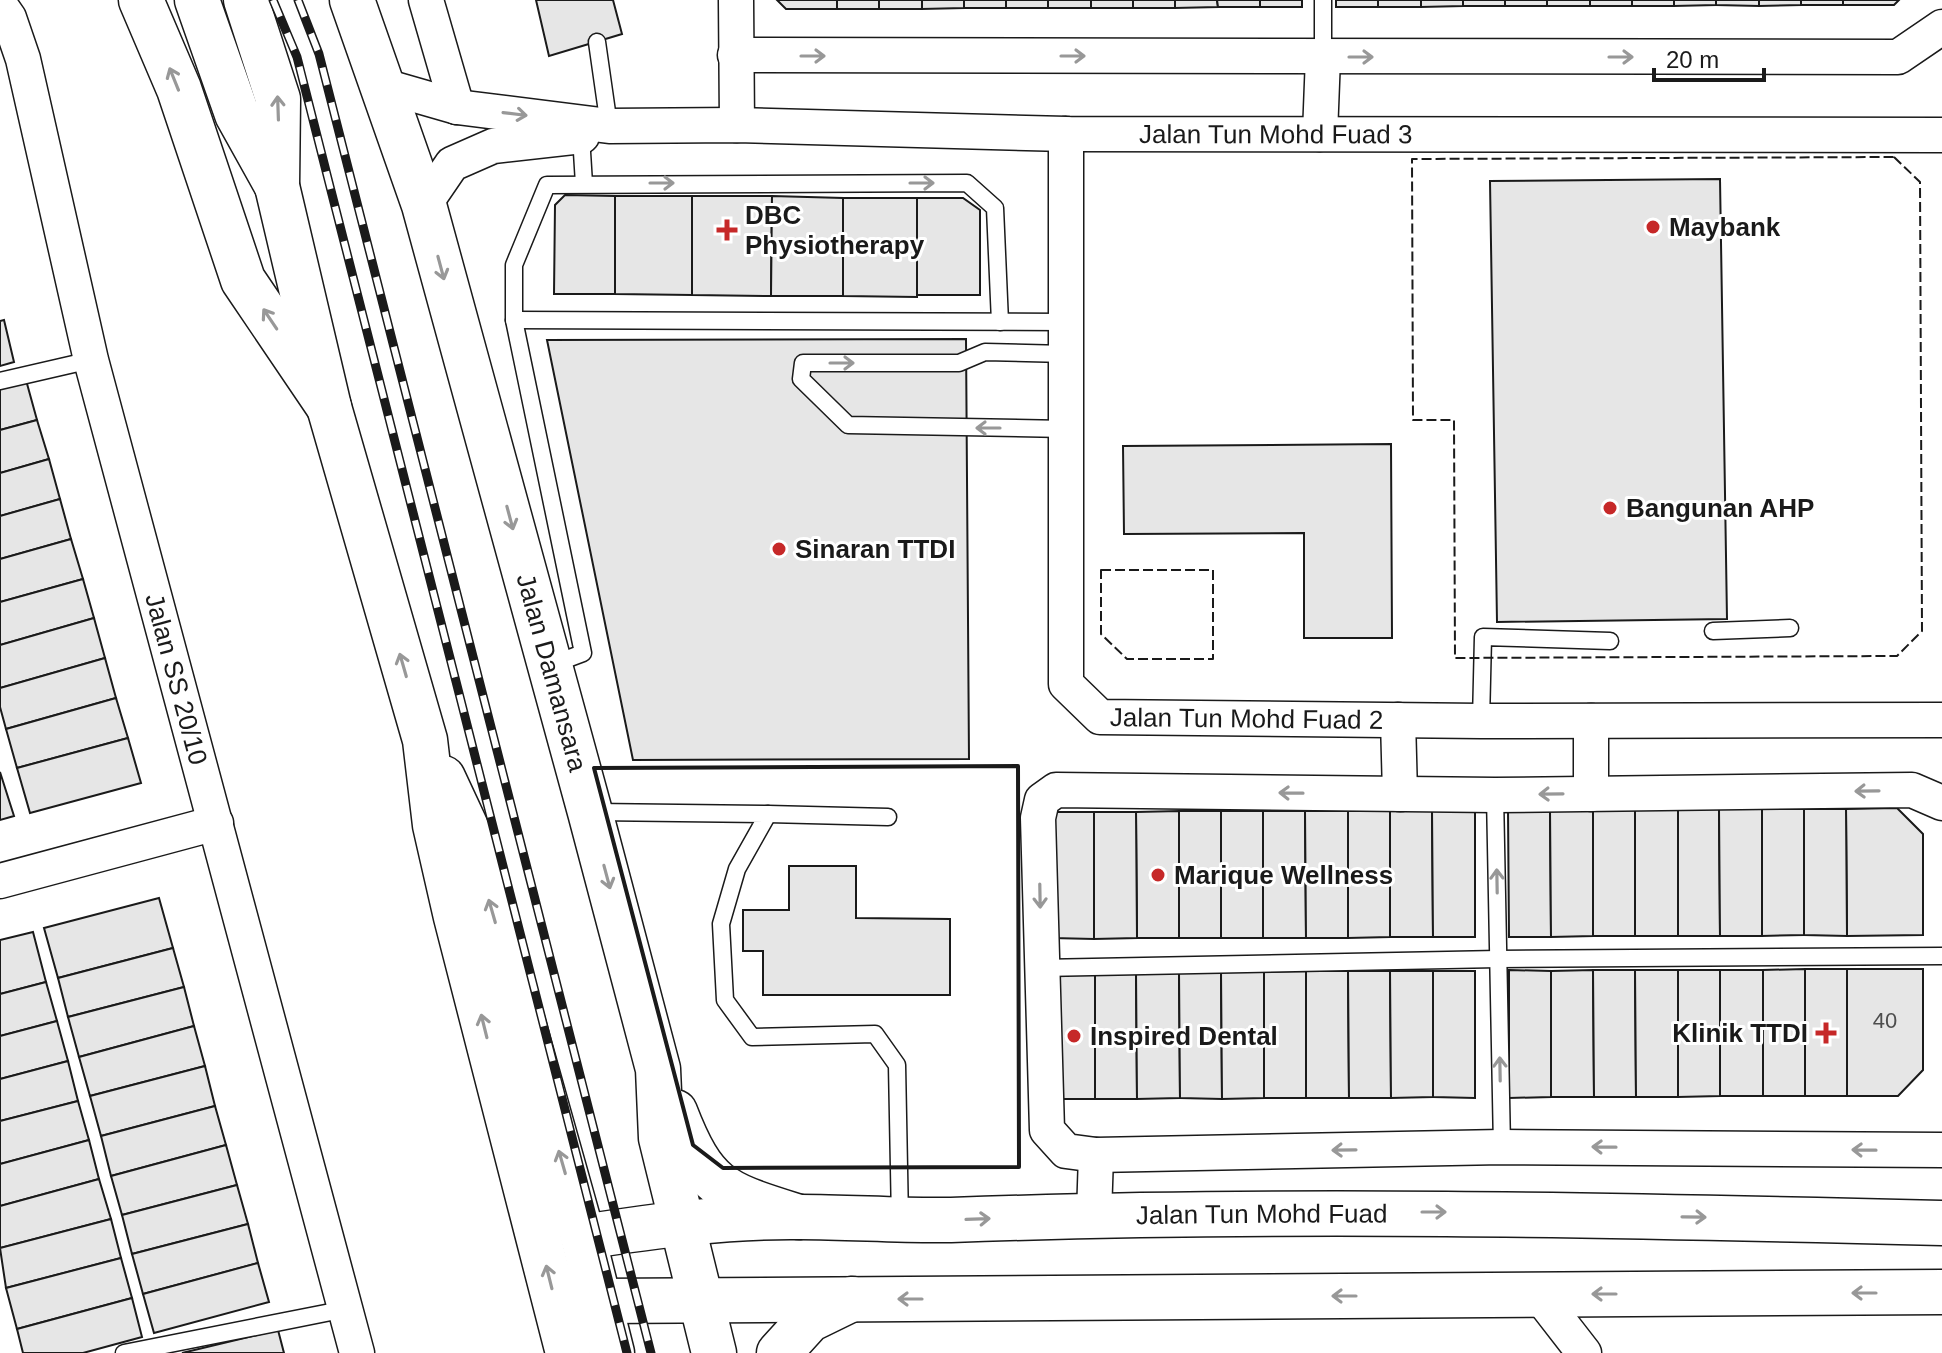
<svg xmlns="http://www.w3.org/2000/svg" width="1942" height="1353" font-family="Helvetica,sans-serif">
	<rect width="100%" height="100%" fill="#fff"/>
	<g fill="#e6e6e6" stroke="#1a1a1a" stroke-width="2">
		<polygon points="536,0 613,0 622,34 549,56"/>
		<polygon points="777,0 837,0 837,9 786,9"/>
		<rect x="837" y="0" width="42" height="9"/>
		<rect x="879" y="0" width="43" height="9"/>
		<polygon points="922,0 964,0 964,8 922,9"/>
		<rect x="964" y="0" width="42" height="8"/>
		<rect x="1006" y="0" width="42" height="8"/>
		<rect x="1048" y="0" width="43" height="8"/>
		<rect x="1091" y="0" width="42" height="8"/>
		<rect x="1133" y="0" width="42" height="8"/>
		<polygon points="1175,0 1217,0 1218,7 1175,8"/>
		<polygon points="1217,0 1260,0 1260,7 1218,7"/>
		<rect x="1260" y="0" width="42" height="7"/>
		<rect x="1336" y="0" width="42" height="7"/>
		<rect x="1378" y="0" width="43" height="7"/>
		<polygon points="1421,0 1463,0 1463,6 1421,7"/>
		<rect x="1463" y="0" width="42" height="6"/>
		<rect x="1505" y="0" width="42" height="6"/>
		<rect x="1547" y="0" width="43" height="6"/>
		<rect x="1590" y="0" width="42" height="6"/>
		<rect x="1632" y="0" width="42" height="6"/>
		<polygon points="1674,0 1716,0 1716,5 1674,6"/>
		<polygon points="1716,0 1759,0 1759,6 1716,5"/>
		<polygon points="1759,0 1801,0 1801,5 1759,6"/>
		<rect x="1801" y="0" width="42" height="5"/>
		<polygon points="1843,0 1899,0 1894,5 1843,5"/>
		<polygon points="1720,179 1727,619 1497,622 1490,181"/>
		<polygon points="565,195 615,196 615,294 554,294 555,205"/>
		<polygon points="615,196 692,196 692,295 615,294"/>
		<polygon points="692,196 772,196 771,296 692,295"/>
		<polygon points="772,196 843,198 843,296 771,296"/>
		<polygon points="843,198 917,198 917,297 843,296"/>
		<polygon points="917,198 963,198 980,210 980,295 917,295"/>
		<polygon points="4,320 14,362 0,366 0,321"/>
		<polygon points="966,339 969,759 633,760 547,340"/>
		<polygon points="26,380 37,420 0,430 0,387"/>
		<polygon points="37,420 49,459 0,473 0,430"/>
		<polygon points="1391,444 1392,638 1304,638 1304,533 1124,534 1123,446"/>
		<polygon points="49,459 60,499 0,516 0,473"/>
		<polygon points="60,499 71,539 0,559 0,516"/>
		<polygon points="71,539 83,579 0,602 0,559"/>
		<polygon points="83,579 94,618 0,645 0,602"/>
		<polygon points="94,618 105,658 0,688 0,645"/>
		<polygon points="105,658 116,698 6,729 0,707 0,688"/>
		<polygon points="116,698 128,738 17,768 6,729"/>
		<polygon points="128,738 141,783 30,813 17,768"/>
		<polygon points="0,772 14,816 0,820"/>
		<polygon points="1897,808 1923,834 1923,935 1847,936 1846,809"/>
		<polygon points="1678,809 1719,809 1720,936 1678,936"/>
		<polygon points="1678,809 1678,936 1635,936 1635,810"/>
		<polygon points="1719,809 1762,809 1762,936 1720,936"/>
		<polygon points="1762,809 1804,809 1804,935 1762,936"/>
		<polygon points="1804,809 1846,809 1847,936 1804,935"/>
		<polygon points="1432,810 1433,937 1390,937 1390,811"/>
		<polygon points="1432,810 1475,810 1475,937 1433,937"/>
		<polygon points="1508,810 1550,810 1551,937 1509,937"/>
		<polygon points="1550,810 1593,810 1593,936 1551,937"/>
		<rect x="1593" y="810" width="42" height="126"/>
		<polygon points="1179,811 1179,938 1137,938 1136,812"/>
		<rect x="1179" y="811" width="42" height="127"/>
		<rect x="1221" y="811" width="42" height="127"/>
		<polygon points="1263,811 1305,811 1306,938 1263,938"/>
		<polygon points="1305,811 1348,811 1348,938 1306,938"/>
		<polygon points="1348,811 1390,811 1390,937 1348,938"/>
		<polygon points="1051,812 1094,812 1094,939 1052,938"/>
		<polygon points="1094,812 1136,812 1137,938 1094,939"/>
		<polygon points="789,866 856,866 856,918 950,919 950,995 763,995 763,951 743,951 743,910 789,910"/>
		<polygon points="159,898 173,948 58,978 44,928"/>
		<polygon points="33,932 46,982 0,994 0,940"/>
		<polygon points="173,948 184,987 68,1017 58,978"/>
		<polygon points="1805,969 1805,1096 1763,1096 1763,970"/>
		<rect x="1805" y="969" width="42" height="127"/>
		<polygon points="1847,969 1923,969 1923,1070 1898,1096 1847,1096"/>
		<polygon points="1509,970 1551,971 1551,1097 1509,1098"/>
		<polygon points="1593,970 1594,1097 1551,1097 1551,971"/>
		<polygon points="1593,970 1635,970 1636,1097 1594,1097"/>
		<polygon points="1635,970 1678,970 1678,1097 1636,1097"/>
		<polygon points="1678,970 1720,970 1720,1096 1678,1097"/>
		<rect x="1720" y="970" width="43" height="126"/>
		<polygon points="1306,971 1306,1098 1264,1098 1264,972"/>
		<polygon points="1306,971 1348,971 1349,1098 1306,1098"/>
		<polygon points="1348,971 1390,971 1391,1098 1349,1098"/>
		<polygon points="1390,971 1433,971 1433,1097 1391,1098"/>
		<polygon points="1433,971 1475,971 1475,1098 1433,1097"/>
		<polygon points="1095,972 1095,1099 1053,1099 1052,973"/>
		<polygon points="1095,972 1136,972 1137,1099 1095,1099"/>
		<polygon points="1136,972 1179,972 1180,1098 1137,1099"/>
		<polygon points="1179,972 1221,972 1222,1099 1180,1098"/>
		<polygon points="1221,972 1264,972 1264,1098 1222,1099"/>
		<polygon points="46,982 57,1021 0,1036 0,994"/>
		<polygon points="184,987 194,1026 79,1057 68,1017"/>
		<polygon points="57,1021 68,1061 0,1079 0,1036"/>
		<polygon points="194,1026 205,1066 90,1096 79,1057"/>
		<polygon points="68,1061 78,1101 0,1121 0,1079"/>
		<polygon points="205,1066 215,1106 101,1136 90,1096"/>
		<polygon points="78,1101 89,1140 0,1164 0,1121"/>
		<polygon points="215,1106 226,1145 111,1176 101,1136"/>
		<polygon points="89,1140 99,1179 0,1206 0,1164"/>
		<polygon points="226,1145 237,1185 122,1215 111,1176"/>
		<polygon points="99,1179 111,1219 0,1248 0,1206"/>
		<polygon points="237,1185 248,1224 132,1254 122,1215"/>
		<polygon points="111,1219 121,1258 6,1288 0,1248"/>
		<polygon points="248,1224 258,1263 143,1294 132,1254"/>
		<polygon points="121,1258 132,1298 17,1329 6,1288"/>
		<polygon points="258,1263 269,1302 154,1333 143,1294"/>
		<polygon points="132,1298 142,1337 83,1353 23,1353 17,1329"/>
		<polygon points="278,1330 284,1353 182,1353"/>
	</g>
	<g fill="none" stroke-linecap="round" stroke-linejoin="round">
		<g stroke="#1a1a1a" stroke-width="19">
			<g id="service">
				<polyline points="597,42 609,126"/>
				<polyline points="1323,57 1323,0"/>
				<polyline points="581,136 584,184"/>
				<polyline points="514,320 1066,322"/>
				<polyline points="1066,354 985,352 959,363 803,363 801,379 848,425 1066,429"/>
				<polyline points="0,381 91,360"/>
				<polyline points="1713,631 1790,628"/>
				<polyline points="551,665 583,653 514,320 514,265 547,185 967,183 995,208 1000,322"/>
				<polyline points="1481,721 1483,637 1610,641"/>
				<polyline points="1495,795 1502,1147"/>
				<polyline points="594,812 768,814 737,869 721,924 725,1000 752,1037 875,1034 897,1065 900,1220"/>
				<polyline points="768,814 888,817"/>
				<polyline points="1041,968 1498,959 1942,956"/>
				<polyline points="124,1353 346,1309"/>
			</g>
		</g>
		<g stroke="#1a1a1a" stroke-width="37">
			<g id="minor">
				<polyline points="426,0 457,107"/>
				<polyline points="736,0 737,125"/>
				<path id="s1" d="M0 5 9 18 23 59 91 360 357 1353"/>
				<polyline points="735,55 1898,57 1942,27"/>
				<path id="s2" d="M384 86 457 107 609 126 737 125 1066 134 1942 135"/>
				<path id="s3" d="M1066 134V684L1100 717 1481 721 1942 720"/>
				<polyline points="1320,134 1323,57"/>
				<polyline points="424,205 452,164 493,146 582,136"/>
				<polyline points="1398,720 1400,794"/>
				<polyline points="1591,794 1591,721"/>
				<polyline points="1942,803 1912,790 1495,795 1056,790 1042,800 1038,818 1047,1130 1066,1151 1096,1155 1502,1147 1942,1150"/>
				<polyline points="0,881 216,823"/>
				<polyline points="1094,1215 1096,1155"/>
				<polyline points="1539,1295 1584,1353"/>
			</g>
		</g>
		<g stroke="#1a1a1a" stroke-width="47">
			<g id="secondary">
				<path id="s4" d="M583 1237C655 1226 727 1216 800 1217 851 1217 900 1221 951 1220 1281 1208 1611 1215 1942 1223"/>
				<polyline points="599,1301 1942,1292"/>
			</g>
		</g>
		<g stroke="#1a1a1a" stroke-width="47">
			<g id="primary">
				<polyline points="246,0 278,99 277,186 329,407 425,740 435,825 456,917 568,1353"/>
				<path id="s5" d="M352 0 424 205 590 812 658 1069 661 1138 714 1353"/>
				<polyline points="443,778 471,838 583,1237 612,1353"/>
				<path d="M675 1112C705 1190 723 1193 799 1217"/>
				<polyline points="779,1353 809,1320 852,1299"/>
			</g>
		</g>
		<g stroke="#1a1a1a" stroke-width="47">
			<g id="motorway">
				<polyline points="141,0 179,89 243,280 329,407"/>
				<polyline points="197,0 237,114 277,186"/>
			</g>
		</g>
		<use href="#service" stroke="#fff" stroke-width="16"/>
		<use href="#minor" stroke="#fff" stroke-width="34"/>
		<use href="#secondary" stroke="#fff" stroke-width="44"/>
		<use href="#primary" stroke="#fff" stroke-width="44"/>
		<use href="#motorway" stroke="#fff" stroke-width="44"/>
		<g stroke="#1a1a1a" stroke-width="9">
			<g id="rail">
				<polyline points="273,0 297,57 627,1353"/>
				<polyline points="298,0 319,54 651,1353"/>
			</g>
		</g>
		<use href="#rail" stroke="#fff" stroke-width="6" stroke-dasharray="18" stroke-linecap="butt"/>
		<g stroke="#1a1a1a" stroke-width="2" stroke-dasharray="10 4" stroke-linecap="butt">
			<polygon points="1894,157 1920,182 1922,631 1897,656 1455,658 1454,420 1413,420 1412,159"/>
			<polygon points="1101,570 1213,570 1213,659 1127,659 1101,634"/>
		</g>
		<polygon stroke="#1a1a1a" stroke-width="4" points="1018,766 1019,1167 723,1168 693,1145 594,768"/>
	</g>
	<defs><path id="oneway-shaft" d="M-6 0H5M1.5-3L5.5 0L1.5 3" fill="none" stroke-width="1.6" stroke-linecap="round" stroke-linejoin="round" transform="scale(2)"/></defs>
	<g stroke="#989898">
		<use href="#oneway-shaft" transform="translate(813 56)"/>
		<use href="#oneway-shaft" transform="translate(1073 56)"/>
		<use href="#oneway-shaft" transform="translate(1361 57)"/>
		<use href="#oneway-shaft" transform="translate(1621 57)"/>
		<use href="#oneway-shaft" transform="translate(174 79) rotate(-112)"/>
		<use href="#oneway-shaft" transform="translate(278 108) rotate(-92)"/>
		<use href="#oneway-shaft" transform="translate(515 114) rotate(7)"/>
		<use href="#oneway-shaft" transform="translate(662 183)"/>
		<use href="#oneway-shaft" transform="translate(922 183)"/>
		<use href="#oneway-shaft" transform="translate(441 268) rotate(75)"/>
		<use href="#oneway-shaft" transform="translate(270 319) rotate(-124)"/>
		<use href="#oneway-shaft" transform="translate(842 363)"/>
		<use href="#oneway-shaft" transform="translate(988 428) rotate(-180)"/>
		<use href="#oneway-shaft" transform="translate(510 518) rotate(75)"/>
		<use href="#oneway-shaft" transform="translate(403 665) rotate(-106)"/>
		<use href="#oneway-shaft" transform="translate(1867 791) rotate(179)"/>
		<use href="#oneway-shaft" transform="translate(1291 793) rotate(-179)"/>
		<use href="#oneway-shaft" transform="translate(1551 794) rotate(179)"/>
		<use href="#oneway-shaft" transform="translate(607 877) rotate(75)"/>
		<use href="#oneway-shaft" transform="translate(1497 881) rotate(-91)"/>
		<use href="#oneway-shaft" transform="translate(1040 896) rotate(89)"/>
		<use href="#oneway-shaft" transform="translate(492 911) rotate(-106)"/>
		<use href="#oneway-shaft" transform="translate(484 1026) rotate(-104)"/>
		<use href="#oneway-shaft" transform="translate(1500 1069) rotate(-91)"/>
		<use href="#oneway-shaft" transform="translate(1604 1147) rotate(-179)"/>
		<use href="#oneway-shaft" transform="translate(1344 1150) rotate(179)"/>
		<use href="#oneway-shaft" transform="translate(1864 1150) rotate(-179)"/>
		<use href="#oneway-shaft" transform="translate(562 1162) rotate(-106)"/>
		<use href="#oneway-shaft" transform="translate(1434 1212)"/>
		<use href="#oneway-shaft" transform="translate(1694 1217) rotate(1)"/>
		<use href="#oneway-shaft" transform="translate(978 1219) rotate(-2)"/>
		<use href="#oneway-shaft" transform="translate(549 1277) rotate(-104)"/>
		<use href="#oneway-shaft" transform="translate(1864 1293) rotate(180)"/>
		<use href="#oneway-shaft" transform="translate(1604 1294) rotate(180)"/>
		<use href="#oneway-shaft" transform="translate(1344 1296) rotate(180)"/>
		<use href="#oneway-shaft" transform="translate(910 1299) rotate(180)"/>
	</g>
	<g fill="#c62828" stroke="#fff" stroke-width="3">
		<circle cx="1653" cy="227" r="8"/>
		<path d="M723 218h8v8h8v8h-8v8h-8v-8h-8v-8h8z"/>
		<circle cx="1610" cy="508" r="8"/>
		<circle cx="779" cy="549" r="8"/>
		<circle cx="1158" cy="875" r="8"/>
		<path d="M1822 1021h8v8h8v8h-8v8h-8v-8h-8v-8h8z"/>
		<circle cx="1074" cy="1036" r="8"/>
	</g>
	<g text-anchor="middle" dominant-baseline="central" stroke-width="6" stroke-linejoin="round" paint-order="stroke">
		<g font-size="22" fill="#4d4d4d">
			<text x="1885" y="1020">40</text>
		</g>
		<g font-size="26" fill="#1a1a1a" stroke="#fff">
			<text stroke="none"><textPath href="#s2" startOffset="896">Jalan Tun Mohd Fuad 3</textPath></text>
			<text stroke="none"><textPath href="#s5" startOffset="702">Jalan Damansara</textPath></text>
			<text stroke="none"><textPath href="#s1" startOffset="698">Jalan SS 20/10</textPath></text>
			<text stroke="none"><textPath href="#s3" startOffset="744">Jalan Tun Mohd Fuad 2</textPath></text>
			<text stroke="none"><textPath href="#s4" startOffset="680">Jalan Tun Mohd Fuad</textPath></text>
		</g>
		<g font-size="26" font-weight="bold" fill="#1a1a1a" stroke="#fff" text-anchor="start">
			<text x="745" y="215">DBC<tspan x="745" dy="30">Physiotherapy</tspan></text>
			<text x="1669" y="227">Maybank</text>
			<text x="1626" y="508">Bangunan AHP</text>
			<text x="795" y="549">Sinaran TTDI</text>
			<text x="1174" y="875">Marique Wellness</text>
			<text x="1808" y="1033" text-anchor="end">Klinik TTDI</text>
			<text x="1090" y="1036">Inspired Dental</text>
		</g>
	</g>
	<path d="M1654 68v12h110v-12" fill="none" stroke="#1a1a1a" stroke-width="4"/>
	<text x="1666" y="68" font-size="24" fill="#1a1a1a" stroke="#ffffff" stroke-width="6" paint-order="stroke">20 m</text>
</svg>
